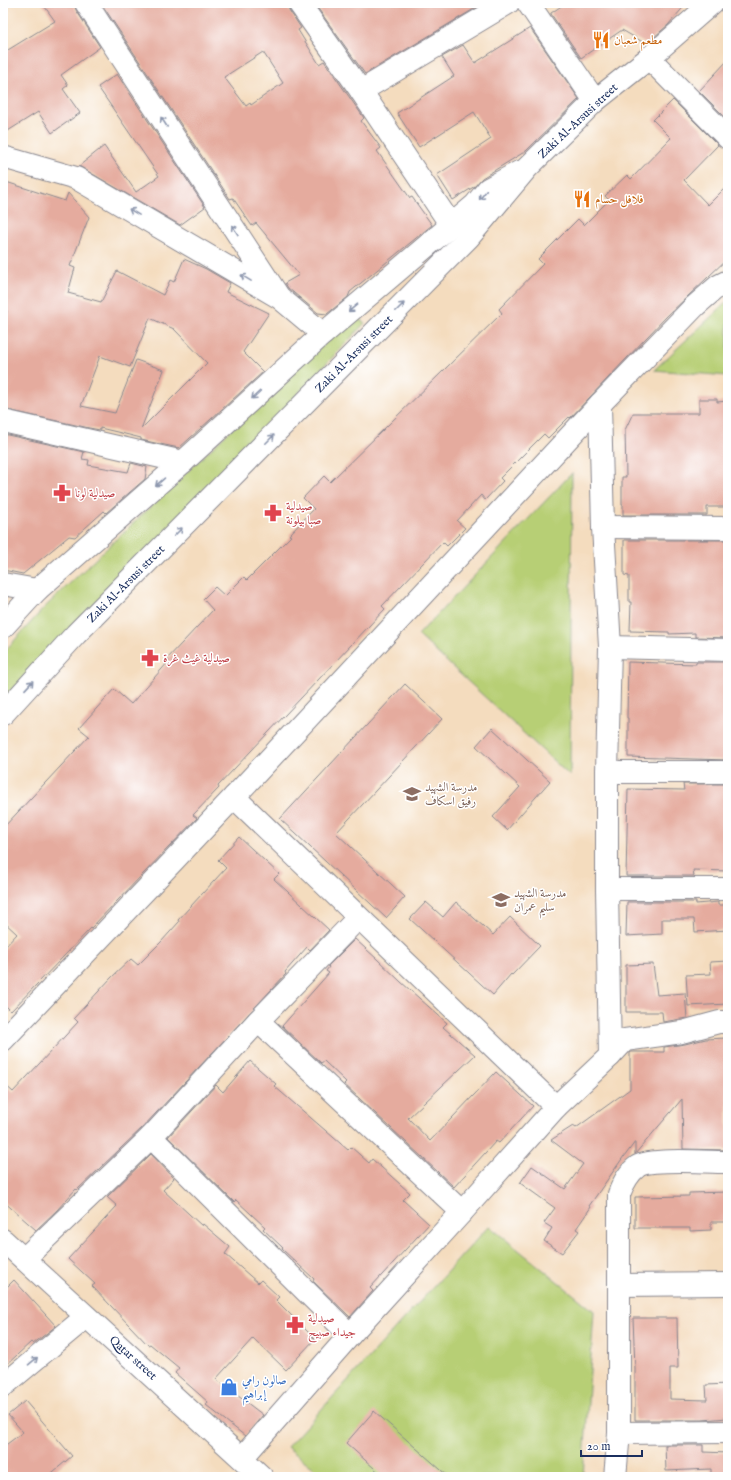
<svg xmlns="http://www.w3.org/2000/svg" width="731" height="1480" font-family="'IM FELL English',Amiri,serif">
	<rect width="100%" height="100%" fill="#fff"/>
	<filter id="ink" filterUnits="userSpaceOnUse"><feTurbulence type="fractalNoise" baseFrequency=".025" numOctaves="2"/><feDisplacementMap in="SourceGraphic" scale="8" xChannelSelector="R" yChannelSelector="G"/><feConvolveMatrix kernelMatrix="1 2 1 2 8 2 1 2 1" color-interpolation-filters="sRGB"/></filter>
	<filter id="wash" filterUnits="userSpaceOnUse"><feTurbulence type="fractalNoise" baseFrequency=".012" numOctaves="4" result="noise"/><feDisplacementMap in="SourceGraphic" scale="16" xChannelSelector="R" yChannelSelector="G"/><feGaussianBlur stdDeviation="0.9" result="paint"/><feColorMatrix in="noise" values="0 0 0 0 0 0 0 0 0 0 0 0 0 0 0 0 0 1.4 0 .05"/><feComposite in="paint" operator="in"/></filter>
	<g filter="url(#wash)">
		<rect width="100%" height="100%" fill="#f4dcbe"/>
		<g fill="#b7cf74" stroke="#697f69">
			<polygon points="728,301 728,376 654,370"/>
			<polygon points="353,314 365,323 3,704 3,653 44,608"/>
			<polygon points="572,473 570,776 418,635"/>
			<polygon points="489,1226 594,1311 583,1477 325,1477 287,1447"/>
		</g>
		<g id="blocks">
			<g fill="#e5ab9e" fill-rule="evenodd">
				<polygon points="42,3 74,3 76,10 100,47 61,75 68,85 63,89 80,113 52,133 38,112 3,134 3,53 55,21"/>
				<path d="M101 3H287L289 10 301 28 298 30 319 64 324 61 364 118 361 121 381 148 377 151 410 198 412 197 432 225 350 292 348 297 327 314 318 313 288 288 285 283 299 275 256 223 252 226 233 198 230 199ZM263 52 283 83 251 105 250 103 246 106 224 77Z"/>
				<polygon points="314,3 484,3 365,74"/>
				<polygon points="566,3 687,3 668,25 646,44 622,30 581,58 551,14 551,13"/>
				<polygon points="530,28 579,99 526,151 482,178 475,186 453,200 437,175 491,139 474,112 419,147 397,113 454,76 442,57 463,45 475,63"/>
				<polygon points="728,60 728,120 699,91"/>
				<polygon points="117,74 205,207 180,225 79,166 104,146 136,192 159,176 98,87"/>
				<polygon points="673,100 718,145 684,180 708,205 728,185 728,258 666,317 570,418 569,417 548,438 544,434 500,478 503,481 485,500 481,495 457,521 465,528 447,546 443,542 382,606 385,609 218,786 219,788 193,815 197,818 11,1011 3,1003 3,949 17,934 3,921 3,828 89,736 79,728 114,689 131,704 169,661 167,659 213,610 203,599 215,587 225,596 244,577 247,580 291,536 289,535 314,509 303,498 324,476 330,482 502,313 499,309 543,264 538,259 578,219 584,225 609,200 605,196 627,175 631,179 671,138 653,120"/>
				<path d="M3 181 65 201 68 193 89 217 70 266 75 268 68 293 101 302 117 271 163 295 170 280 174 282 184 259 206 269 230 283 226 292 269 313 243 352 263 372 179 448 141 440V438L117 432 100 428V430L89 428 3 409V329L7 311 3 310ZM150 318 174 329 207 363 141 429 164 370 136 360 115 413 81 406 100 356 130 367Z"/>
				<polygon points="699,399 717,399 717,402 728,401 728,507 707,507 707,515 623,515 623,505 622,505 622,477 626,477 625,430 633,413 699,413"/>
				<polygon points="3,434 84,452 82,459 89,460 88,465 128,472 131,463 147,467 145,479 106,513 104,511 75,537 69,536 23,574 3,570"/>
				<polygon points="624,540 727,540 728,558 728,638 695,637 695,633 669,634 669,632 630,631 631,602 629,602 629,576 624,575"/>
				<polygon points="628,662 696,664 696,662 728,662 728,760 628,757 628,718 627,718"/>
				<polygon points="405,684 442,719 336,833 405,897 386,918 280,819"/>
				<polygon points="492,728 550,781 507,830 493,817 520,787 476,746"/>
				<polygon points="683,784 728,784 728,871 693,870 694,876 626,876 628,789 684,790"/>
				<polygon points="239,837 279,874 274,879 329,930 310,950 307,947 285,972 286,974 142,1128 77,1190 76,1189 57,1210 36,1230 3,1201 3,1083 13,1092 78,1022 74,1018 111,978 131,959 138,965 161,942 179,922 178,920 226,868 218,860"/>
				<polygon points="426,902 443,917 456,902 493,935 510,917 540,946 512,975 511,974 493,995 410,919"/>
				<polygon points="627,902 696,902 696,904 718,902 718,905 728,905 728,930 695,932 694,919 662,919 662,934 626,936"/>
				<polygon points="355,939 377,959 401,982 447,1023 443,1027 475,1055 408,1118 430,1141 496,1072 533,1106 499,1143 496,1141 454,1187 344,1084 346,1082 324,1061 321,1063 282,1026 329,973 326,971 329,967 328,966"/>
				<polygon points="728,961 728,1004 688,1006 686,975 711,974 710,962"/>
				<polygon points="653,964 657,995 685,993 687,1018 663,1022 662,1012 626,1012 626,965"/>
				<polygon points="726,1038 728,1150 683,1149 682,1099 635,1154 635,1142 624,1157 624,1156 589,1206 591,1207 576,1229 579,1231 562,1253 544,1241 552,1228 544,1223 555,1208 520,1183 532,1166 565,1189 583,1164 551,1140 573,1126 576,1128 630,1089 630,1053 631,1052 664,1052 664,1047 685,1044 706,1039"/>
				<polygon points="250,1061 276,1084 274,1086 348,1150 351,1147 369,1163 372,1159 410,1193 403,1200 429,1224 370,1288 373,1291 350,1317 313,1281 314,1279 282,1249 283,1248 263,1229 265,1227 236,1200 234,1202 168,1137 216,1085 223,1092"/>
				<polygon points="151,1154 174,1178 163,1190 202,1226 203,1224 230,1247 225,1254 258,1283 261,1280 279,1297 276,1300 315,1339 286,1370 253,1338 216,1379 263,1415 245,1436 206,1405 208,1402 175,1373 179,1368 150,1344 148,1345 92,1286 95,1284 68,1259 117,1206 107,1197"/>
				<polygon points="728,1192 728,1222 711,1222 711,1230 690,1231 690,1228 635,1228 635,1197 689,1196 689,1193"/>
				<polygon points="14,1280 56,1326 33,1344 31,1342 3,1368 3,1291"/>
				<polygon points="633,1318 677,1318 678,1368 670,1368 670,1399 707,1400 706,1385 728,1384 728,1418 702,1420 635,1420 635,1368"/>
				<polygon points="25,1401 72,1456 47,1477 3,1477 3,1447 23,1432 8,1415"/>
				<polygon points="374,1411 449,1477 384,1477 346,1443"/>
				<polygon points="665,1445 703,1445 703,1452 728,1453 728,1477 711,1477 711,1469 666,1471"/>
			</g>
		</g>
	</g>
	<g filter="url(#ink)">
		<use href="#blocks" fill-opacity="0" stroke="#88868e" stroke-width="1"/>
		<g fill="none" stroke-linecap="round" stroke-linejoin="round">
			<g stroke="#88868e" stroke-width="24">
				<g id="minor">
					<polyline points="86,3 277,294"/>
					<polyline points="299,3 361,91 451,225"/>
					<polyline points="528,3 595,101"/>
					<polyline points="649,58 728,138"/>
					<polyline points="361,91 508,3"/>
					<polyline points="3,157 76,178 280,298 323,334"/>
					<polyline points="3,421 183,462"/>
					<polyline points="603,527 728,528"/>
					<polyline points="3,584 37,590"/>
					<polyline points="610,647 728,650"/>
					<polyline points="607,772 728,772"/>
					<polyline points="234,797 556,1107"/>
					<polyline points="607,889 728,889"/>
					<polyline points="258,1021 462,1212"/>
					<polyline points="3,1040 234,797 600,404 695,306 718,286 728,281"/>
					<polyline points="610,1056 625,1040 682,1032 719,1022 728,1022"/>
					<polyline points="151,1137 350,1335"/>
					<polyline points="24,1259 151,1137 258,1021 358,918"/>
					<polyline points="619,1285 728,1284"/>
					<polyline points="619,1433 728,1432"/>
					<polyline points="242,1458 350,1335 462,1212 556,1107 610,1056 607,889 607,772 610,647 603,527 600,404"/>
					<path d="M615 1477 619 1433V1194C623 1184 628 1173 638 1166 651 1158 710 1162 728 1162"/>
				</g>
			</g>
			<g stroke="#88868e" stroke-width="24">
				<g id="tertiary">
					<polyline points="3,627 37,590 183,462 323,334 475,205 488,189 519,172"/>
					<polyline points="3,714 76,634 469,237 527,168 595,101 649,58 712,3"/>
					<polyline points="3,1240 262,1477"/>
					<polyline points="3,1386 86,1317"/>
				</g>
			</g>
			<use href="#minor" stroke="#fff" stroke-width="22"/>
			<use href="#tertiary" stroke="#fff" stroke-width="22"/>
		</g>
		<defs><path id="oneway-shaft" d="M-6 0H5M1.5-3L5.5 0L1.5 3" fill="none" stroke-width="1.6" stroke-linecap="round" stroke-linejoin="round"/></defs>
		<g stroke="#8d97ae">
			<use href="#oneway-shaft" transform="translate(164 122) rotate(-123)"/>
			<use href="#oneway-shaft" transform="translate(483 195) rotate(128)"/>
			<use href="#oneway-shaft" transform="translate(134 212) rotate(-149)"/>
			<use href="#oneway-shaft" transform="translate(235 230) rotate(-123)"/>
			<use href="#oneway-shaft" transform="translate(246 278) rotate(-149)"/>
			<use href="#oneway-shaft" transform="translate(400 307) rotate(-45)"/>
			<use href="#oneway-shaft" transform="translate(353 308) rotate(140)"/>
			<use href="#oneway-shaft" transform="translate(256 395) rotate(137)"/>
			<use href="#oneway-shaft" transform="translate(270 439) rotate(-45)"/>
			<use href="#oneway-shaft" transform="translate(160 482) rotate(139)"/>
			<use href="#oneway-shaft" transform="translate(178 532) rotate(-45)"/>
			<use href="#oneway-shaft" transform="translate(29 685) rotate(-47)"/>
			<use href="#oneway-shaft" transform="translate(33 1361) rotate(-40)"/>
		</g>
	</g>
	<defs>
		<g id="restaurant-bare" transform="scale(1.38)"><path d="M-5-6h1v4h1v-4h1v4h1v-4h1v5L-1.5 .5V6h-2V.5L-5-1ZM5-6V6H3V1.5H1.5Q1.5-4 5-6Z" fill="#e8710a" stroke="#fff" stroke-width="2.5" paint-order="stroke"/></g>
		<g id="pharmacy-bare" transform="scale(1.38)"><path d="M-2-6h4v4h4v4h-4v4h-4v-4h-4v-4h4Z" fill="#e0444e" stroke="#fff" stroke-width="2.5" paint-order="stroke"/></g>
		<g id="school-bare" transform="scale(1.38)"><path d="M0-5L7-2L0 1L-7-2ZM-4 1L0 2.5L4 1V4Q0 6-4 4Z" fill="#8d6e63" stroke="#fff" stroke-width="2.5" paint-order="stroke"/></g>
		<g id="shop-bare" transform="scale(1.38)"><path d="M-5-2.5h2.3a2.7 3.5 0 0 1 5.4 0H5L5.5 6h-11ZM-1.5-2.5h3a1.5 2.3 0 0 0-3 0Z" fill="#3f7fe0" stroke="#fff" stroke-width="2.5" paint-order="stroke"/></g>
	</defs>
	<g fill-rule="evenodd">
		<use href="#restaurant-bare" x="601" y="40"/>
		<use href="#restaurant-bare" x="582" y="199"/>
		<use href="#pharmacy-bare" x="62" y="493"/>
		<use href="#pharmacy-bare" x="273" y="513"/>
		<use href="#pharmacy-bare" x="150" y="658"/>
		<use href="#school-bare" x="412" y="794"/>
		<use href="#school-bare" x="501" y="900"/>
		<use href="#pharmacy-bare" x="295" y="1325"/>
		<use href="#shop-bare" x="229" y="1387"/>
	</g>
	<g text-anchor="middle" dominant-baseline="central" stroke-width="3" stroke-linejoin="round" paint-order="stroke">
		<g font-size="12" fill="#c56008" stroke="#fff" text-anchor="start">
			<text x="614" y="40">مطعم شعبان</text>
			<text x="595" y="199">فلافل حسام</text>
		</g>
		<g font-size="12" fill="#1b2f5e" stroke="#fff">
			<text transform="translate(578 121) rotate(-43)">Zaki Al-Arsusi street</text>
			<text transform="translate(354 354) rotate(-45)">Zaki Al-Arsusi street</text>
			<text transform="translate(126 584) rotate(-45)">Zaki Al-Arsusi street</text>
			<text transform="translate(133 1358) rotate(42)">Qatar street</text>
		</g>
		<g font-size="12" fill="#be3a42" stroke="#fff" text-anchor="start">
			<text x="75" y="493">صيدلية لونا</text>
			<text x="286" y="506">صيدلية<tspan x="286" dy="14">صبا بيلونة</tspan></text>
			<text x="163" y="658">صيدلية غيث غرة</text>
			<text x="308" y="1318">صيدلية<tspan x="308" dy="14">جيداء صبيح</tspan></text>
		</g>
		<g font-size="12" fill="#785e54" stroke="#fff" text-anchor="start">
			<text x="425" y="787">مدرسة الشهيد<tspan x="425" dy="14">رفيق اسكاف</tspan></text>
			<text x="514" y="893">مدرسة الشهيد<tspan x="514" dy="14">سليم عمران</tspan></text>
		</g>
		<g font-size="12" fill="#366cbe" stroke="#fff" text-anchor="start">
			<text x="242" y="1380">صالون رامي<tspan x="242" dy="14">إبراهيم</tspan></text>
		</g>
	</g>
	<rect width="731" height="1480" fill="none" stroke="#fff" stroke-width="16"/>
	<path d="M581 1450v6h61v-6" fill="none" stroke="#1b2f5e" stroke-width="2"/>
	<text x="587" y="1450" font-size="12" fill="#1b2f5e" stroke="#ffffff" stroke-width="3" paint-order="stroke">20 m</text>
</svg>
